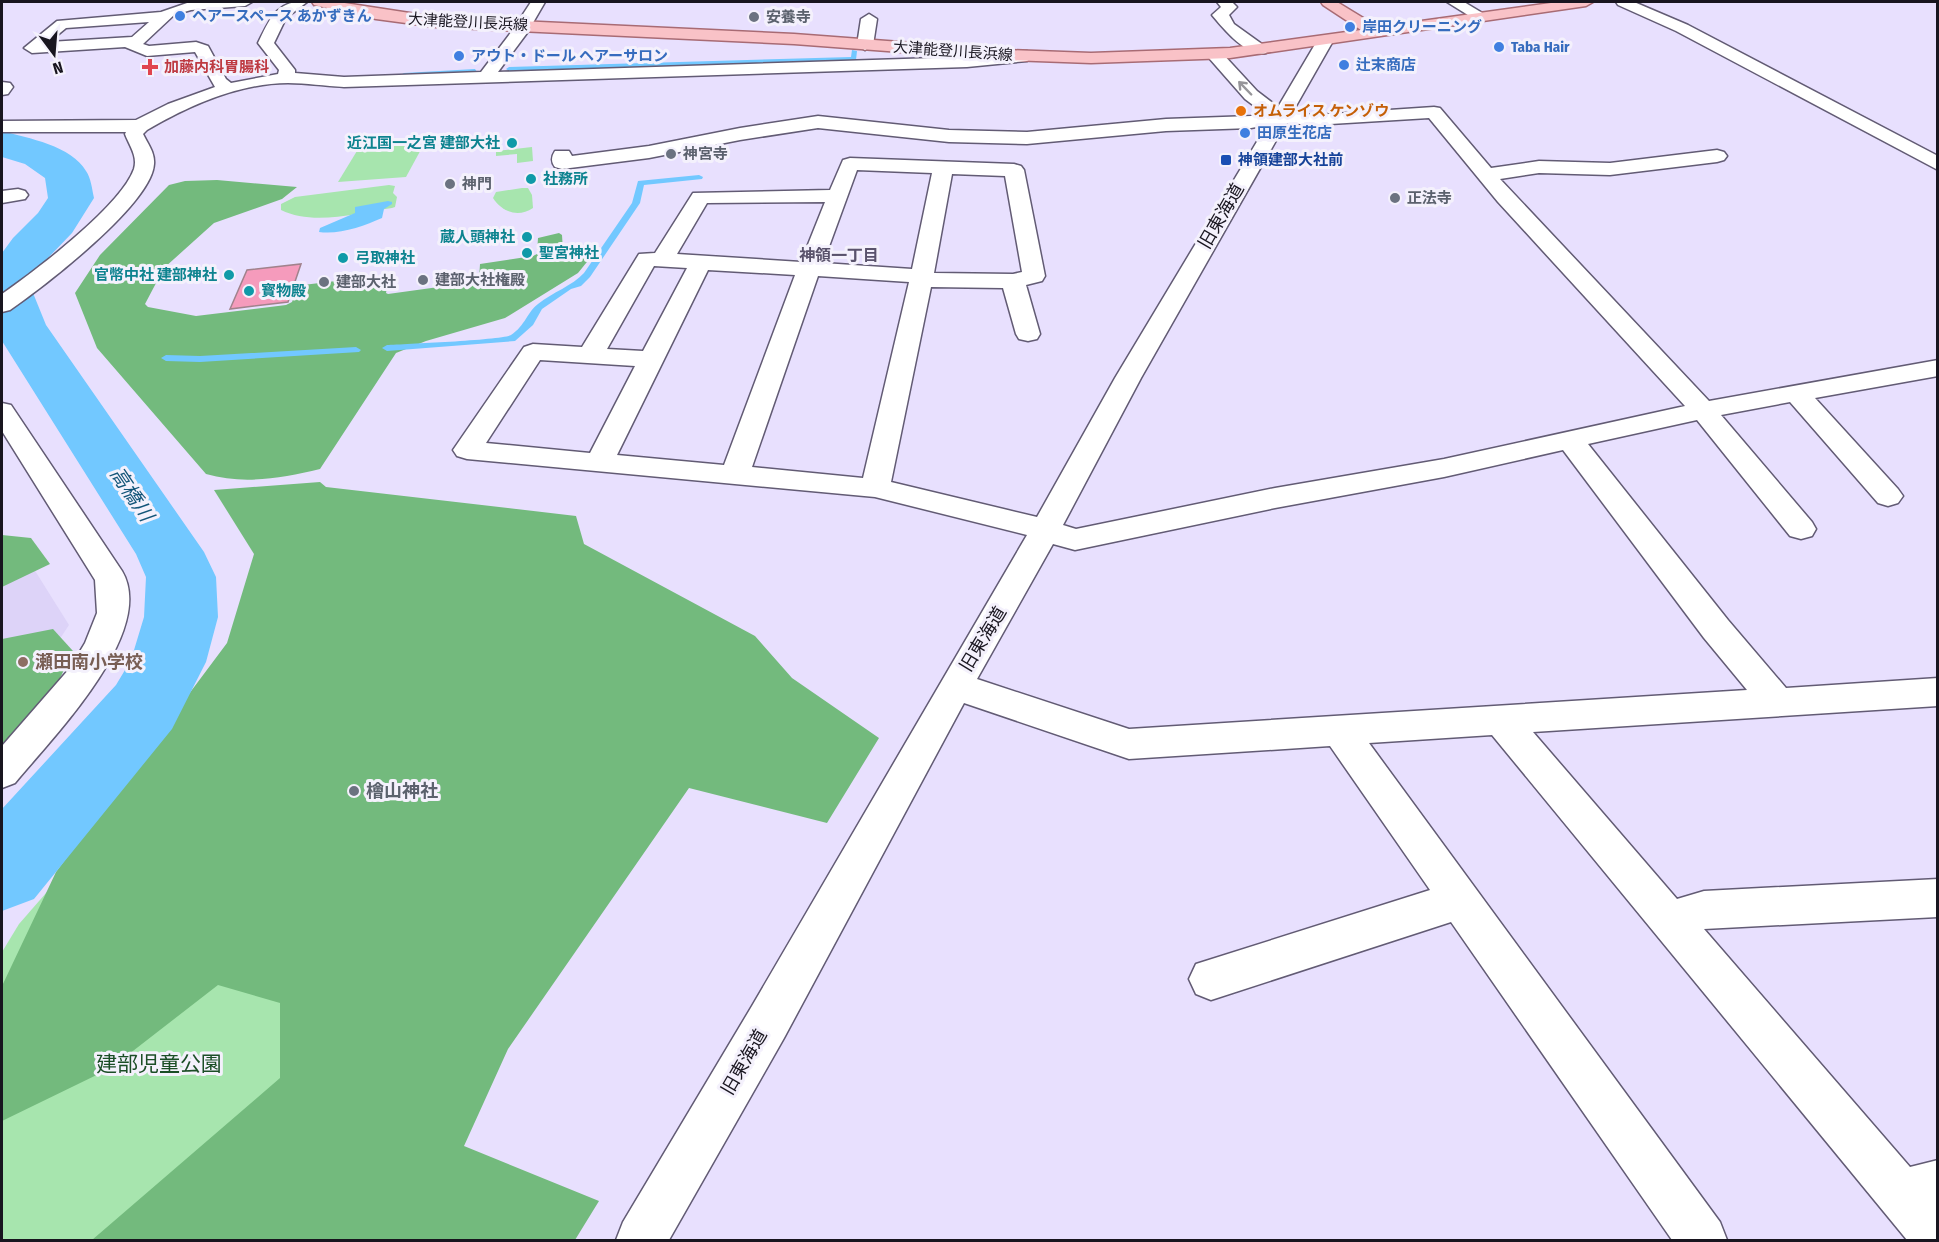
<svg xmlns="http://www.w3.org/2000/svg" width="1939" height="1242" font-family="'Fira Sans Condensed','Noto Sans JP',sans-serif">
	<rect width="100%" height="100%" fill="#e8e0fe"/>
	<polygon fill="#ddd3f8" points="22,550 69,625 20,699 2,720 2,557"/>
	<g fill="#a7e5ae">
		<polygon points="424,144 406,177 338,182 360,146"/>
		<polygon points="532,147 533,161 517,163 517,154 496,156 496,151"/>
		<path d="M389 185 395 186 393 193 397 197 395 207 392 208C358 213 313 226 281 210V204L295 197Z"/>
		<path d="M522 188H528L532 195 533 208C518 218 502 212 493 198L496 192Z"/>
		<polygon points="60,877 401,959 250,1240 2,1240 2,952 19,924"/>
	</g>
	<g fill="#73ba7d">
		<path d="M217 180 297 187 282 199 214 223 164 268 145 304 148 307 196 316 286 305 292 302 297 288 303 285 386 275 389 276 386 293 388 294 475 282 479 280 480 264 533 256 537 254 538 238 559 233 562 235 563 251 592 248 595 252 578 273 505 318 426 341 396 353 320 469C282 478 244 485 206 474L97 348 75 293 100 255 169 185 185 181Z"/>
		<polygon points="320,482 326,487 576,516 584,544 755,636 792,678 879,738 827,823 689,788 508,1049 464,1146 599,1201 575,1240 92,1240 280,1078 280,1003 218,985 111,1068 2,1121 2,986 56,872 227,643 254,554 214,490"/>
		<polygon points="2,535 31,538 50,564 2,587"/>
		<polygon points="53,629 73,651 52,695 2,748 2,639"/>
	</g>
	<path fill="#72c8ff" d="M388 201 392 202V204L384 209 382 218C364 226 339 235 319 232L320 228 355 213V207Z"/>
	<g fill="none" stroke-linecap="round" stroke-linejoin="round">
		<g fill="#72c8ff" fill-rule="evenodd">
			<polygon points="852,50 857,51 856,60 509,71 506,69 509,67 851,57"/>
			<polygon points="475,69 477,72 404,77 401,75 404,73"/>
			<path d="M699 175 703 177 702 179 644 185 640 203 590 277 581 286 571 289 542 309 533 325 515 341 387 351 382 348 387 345C405 344 503 340 511 335 525 326 528 311 538 304 553 292 572 286 584 273L632 203 638 181Z"/>
			<polygon points="356,347 361,350 359,352 200,362 166,361 161,358 166,355 200,356"/>
		</g>
		<path fill="#72c8ff" fill-rule="evenodd" d="M2 131C28 138 72 146 86 171 91 178 92 189 94 198L72 233 48 258 33 281V293L46 325 204 552 216 577 218 617 206 662 172 729 34 899 2 911V809L116 685 131 660 144 617 146 577 136 554 2 341V253L13 238 38 213 48 198 45 178 25 164 2 157Z"/>
	</g>
	<polygon fill="#f59bbc" stroke="#a1828c" stroke-width="1.5" points="301,264 288,302 230,309 247,270"/>
	<g fill="none" stroke-linecap="round" stroke-linejoin="round">
		<g stroke="#625b74" stroke-width="3">
			<g id="minor">
				<path d="M190 2H252L245 6 191 10 174 15 143 44 149 46 196 42 208 46 226 79 231 83 278 74 279 70 258 43C270 19 276 0 307 2L286 18 274 43 295 70V73L344 77 481 72 512 31 531 2H545L527 33 498 72 967 57 1027 51 1035 56 1027 61 967 67 344 87C325 86 306 83 288 83 239 83 188 106 147 130L143 134C148 144 155 153 154 164 152 204 43 287 10 310L2 312V294C35 271 121 206 134 169 138 156 129 145 125 134L126 132H2V121L136 120 168 104 215 87 195 52 147 56 125 47 32 53 24 48 57 21 161 12ZM149 22 132 37 49 42 66 28Z"/>
				<path d="M1217 2H1232L1237 7 1229 15 1234 24 1266 47 1268 50 1266 53C1247 58 1222 27 1212 15L1221 7Z"/>
				<polygon points="1447,2 1464,2 1489,17 1486,20 1476,20"/>
				<polygon points="1616,2 1634,2 1688,25 1938,156 1938,170 1676,31 1618,5"/>
				<polygon points="869,14 877,19 873,45 865,50 857,45 861,19"/>
				<path d="M1325 36 1333 41 1292 113 1314 115 1434 107 1440 108 1491 168 1539 161 1610 163 1717 150 1724 152 1727 156 1724 160 1717 162 1610 175 1539 173 1500 179 1709 401 1938 360V376L1815 398 1898 489 1903 496 1898 503 1888 506 1878 503 1790 402 1721 415 1812 522 1816 529 1812 536 1801 539 1790 536 1697 420 1588 444 1728 620 1786 688 1938 678V706L1533 732 1677 899 1704 891 1938 879V917L1704 929 1910 1167 1938 1160V1240H1907L1492 735 1369 743 1720 1222 1727 1240H1672L1451 922 1211 1000 1196 994 1189 979 1196 964 1430 890 1330 746 1129 759 964 703 784 1038 669 1240H616L623 1222 752 1006 1027 535 875 497 467 459 457 456 453 450 524 347 533 344 582 347 639 254 655 253 693 193 830 190 843 160 850 158 1014 164 1021 166 1024 170 1045 276 1042 281 1026 285 1040 334 1037 339 1028 341 1019 339 1016 334 1003 288 931 287 891 482 1037 517 1115 378 1267 125 1251 128 1166 131 1027 144 949 142 818 128 740 140 649 158 562 169 555 167C551 162 551 157 555 151H569L572 156 649 146 740 128 818 116 949 130 1027 132 1166 119 1251 116 1265 114 1245 99 1209 58 1207 55 1209 52H1221L1257 91 1278 107 1317 41ZM1429 118 1498 202 1685 406 1444 459 1275 488 1076 529 1063 525 1141 378 1286 123 1314 125ZM857 170 932 173 912 269 823 263ZM952 174 1005 176 1022 272 1013 274 934 273ZM825 202 801 262 677 254 707 203ZM654 266 687 268 643 351 607 349ZM708 270 795 275 724 465 617 455ZM818 276 909 282 863 478 752 467ZM540 360 635 366 590 453 486 443ZM1563 450 1704 638 1747 690 1129 729 977 679 1053 544 1075 550 1275 508 1444 477Z"/>
				<polygon points="2,82 10,83 13,87 8,94 2,95"/>
				<polygon points="18,189 25,191 28,195 25,199 2,203 2,191"/>
				<path d="M2 403 11 405 122 571C158 632 51 739 15 783L2 788V746L70 668 85 643 97 613 95 580 2 431Z"/>
			</g>
		</g>
		<g stroke="#a86b74" stroke-width="3">
			<polygon id="major" points="312,2 338,2 436,17 794,34 1007,50 1091,53 1230,48 1361,30 1323,5 1321,2 1337,2 1378,27 1558,2 1593,2 1586,6 1230,58 1091,63 1007,60 794,44 436,27 376,19 314,5"/>
		</g>
		<use href="#minor" fill="#fff" fill-rule="evenodd"/>
		<use href="#major" fill="#f9c2c7" fill-rule="evenodd"/>
	</g>
	<defs><path id="oneway-shaft" d="M-6 0H5M1.5-3L5.5 0L1.5 3" fill="none" stroke-width="1.6" stroke-linecap="round" stroke-linejoin="round" transform="scale(1.5)"/></defs>
	<use stroke="#97969a" href="#oneway-shaft" transform="translate(1245 88) rotate(-134)"/>
	<g fill="#3f7fe0" stroke="#f4f1fc" stroke-width="2">
		<circle cx="180" cy="16" r="6"/>
		<circle cx="1350" cy="27" r="6"/>
		<circle cx="1499" cy="47" r="6"/>
		<circle cx="459" cy="56" r="6"/>
		<circle cx="1344" cy="65" r="6"/>
		<circle cx="1245" cy="133" r="6"/>
	</g>
	<g fill="#6b7280" stroke="#f4f1fc" stroke-width="2">
		<circle cx="754" cy="17" r="6"/>
		<circle cx="671" cy="154" r="6"/>
		<circle cx="450" cy="184" r="6"/>
		<circle cx="1395" cy="198" r="6"/>
		<circle cx="423" cy="280" r="6"/>
		<circle cx="324" cy="282" r="6"/>
		<circle cx="354" cy="791" r="6"/>
	</g>
	<path fill="#e0444e" stroke="#f4f1fc" stroke-width="2" d="M147 58h6v6h6v6h-6v6h-6v-6h-6v-6h6z"/>
	<circle fill="#e8710a" stroke="#f4f1fc" stroke-width="2" cx="1241" cy="111" r="6"/>
	<g fill="#0f9aa8" stroke="#f4f1fc" stroke-width="2">
		<circle cx="512" cy="143" r="6"/>
		<circle cx="531" cy="179" r="6"/>
		<circle cx="527" cy="237" r="6"/>
		<circle cx="527" cy="253" r="6"/>
		<circle cx="343" cy="258" r="6"/>
		<circle cx="229" cy="275" r="6"/>
		<circle cx="249" cy="291" r="6"/>
	</g>
	<rect fill="#1a4fb4" stroke="#f4f1fc" stroke-width="2" x="1220" y="154" width="12" height="12" rx="3"/>
	<circle fill="#8d6e63" stroke="#f4f1fc" stroke-width="2" cx="23" cy="662" r="6"/>
	<g text-anchor="middle" dominant-baseline="central" stroke-width="6" stroke-linejoin="round" paint-order="stroke">
		<g font-size="15" font-weight="bold" fill="#366cbe" stroke="#f4f1fc" text-anchor="start">
			<text x="192" y="16">ヘアースペース あかずきん</text>
			<text x="1362" y="27">岸田クリーニング</text>
			<text x="1511" y="47">Taba Hair</text>
			<text x="471" y="56">アウト・ドール ヘアーサロン</text>
			<text x="1356" y="65">辻末商店</text>
			<text x="1257" y="133">田原生花店</text>
		</g>
		<g font-size="15" font-weight="bold" fill="#5b616d" stroke="#f4f1fc" text-anchor="start">
			<text x="766" y="17">安養寺</text>
			<text x="683" y="154">神宮寺</text>
			<text x="462" y="184">神門</text>
			<text x="1407" y="198">正法寺</text>
			<text x="435" y="280">建部大社権殿</text>
			<text x="336" y="282">建部大社</text>
		</g>
		<g font-size="15" fill="#18151f" stroke="#f4f1fc">
			<text transform="translate(468 22) rotate(3)">大津能登川長浜線</text>
			<text transform="translate(953 51) rotate(4)">大津能登川長浜線</text>
		</g>
		<g font-size="15" font-weight="bold" fill="#be3a42" stroke="#f4f1fc" text-anchor="start">
			<text x="164" y="67">加藤内科胃腸科</text>
		</g>
		<g font-size="15" font-weight="bold" fill="#c56008" stroke="#f4f1fc" text-anchor="start">
			<text x="1253" y="111">オムライス ケンゾウ</text>
		</g>
		<g font-size="15" font-weight="bold" fill="#0d838f" stroke="#f4f1fc" text-anchor="start">
			<text x="500" y="143" text-anchor="end">近江国一之宮 建部大社</text>
			<text x="543" y="179">社務所</text>
			<text x="515" y="237" text-anchor="end">蔵人頭神社</text>
			<text x="539" y="253">聖宮神社</text>
			<text x="355" y="258">弓取神社</text>
			<text x="217" y="275" text-anchor="end">官幣中社 建部神社</text>
			<text x="261" y="291">寳物殿</text>
		</g>
		<g font-size="15" font-weight="bold" fill="#164399" stroke="#f4f1fc" text-anchor="start">
			<text x="1238" y="160">神領建部大社前</text>
		</g>
		<g font-size="16" font-weight="bold" fill="#5a536c" stroke="#f4f1fc">
			<text x="839" y="255">神領一丁目</text>
		</g>
		<g font-size="18" fill="#18151f" stroke="#f4f1fc">
			<text transform="translate(1221 216) rotate(-60)">旧東海道</text>
			<text transform="translate(983 639) rotate(-59)">旧東海道</text>
			<text transform="translate(744 1062) rotate(-60)">旧東海道</text>
		</g>
		<g font-size="18" font-weight="bold" fill="#785e54" stroke="#f4f1fc" text-anchor="start">
			<text x="35" y="662">瀬田南小学校</text>
		</g>
		<g font-size="18" font-weight="bold" fill="#5b616d" stroke="#f4f1fc" text-anchor="start">
			<text x="366" y="791">檜山神社</text>
		</g>
		<g font-size="20" font-style="italic" fill="#135579" stroke="#f4f1fc">
			<text transform="translate(132 494) rotate(56)">高橋川</text>
		</g>
		<g font-size="21" fill="#1b4e26" stroke="#f4f1fc">
			<text x="159" y="1064">建部児童公園</text>
		</g>
	</g>
	<rect width="1939" height="1242" fill="none" stroke="#18151f" stroke-width="6"/>
	<g transform="translate(54 54) rotate(164)" stroke="#f4f1fc" stroke-width="4.5" paint-order="stroke">
	<path d="M0-4.5L10 22L0 15L-10 22Z" fill="#18151f"/>
	<text y="-9" font-size="16" font-weight="bold" text-anchor="middle" fill="#18151f">N</text>
	</g>
</svg>
